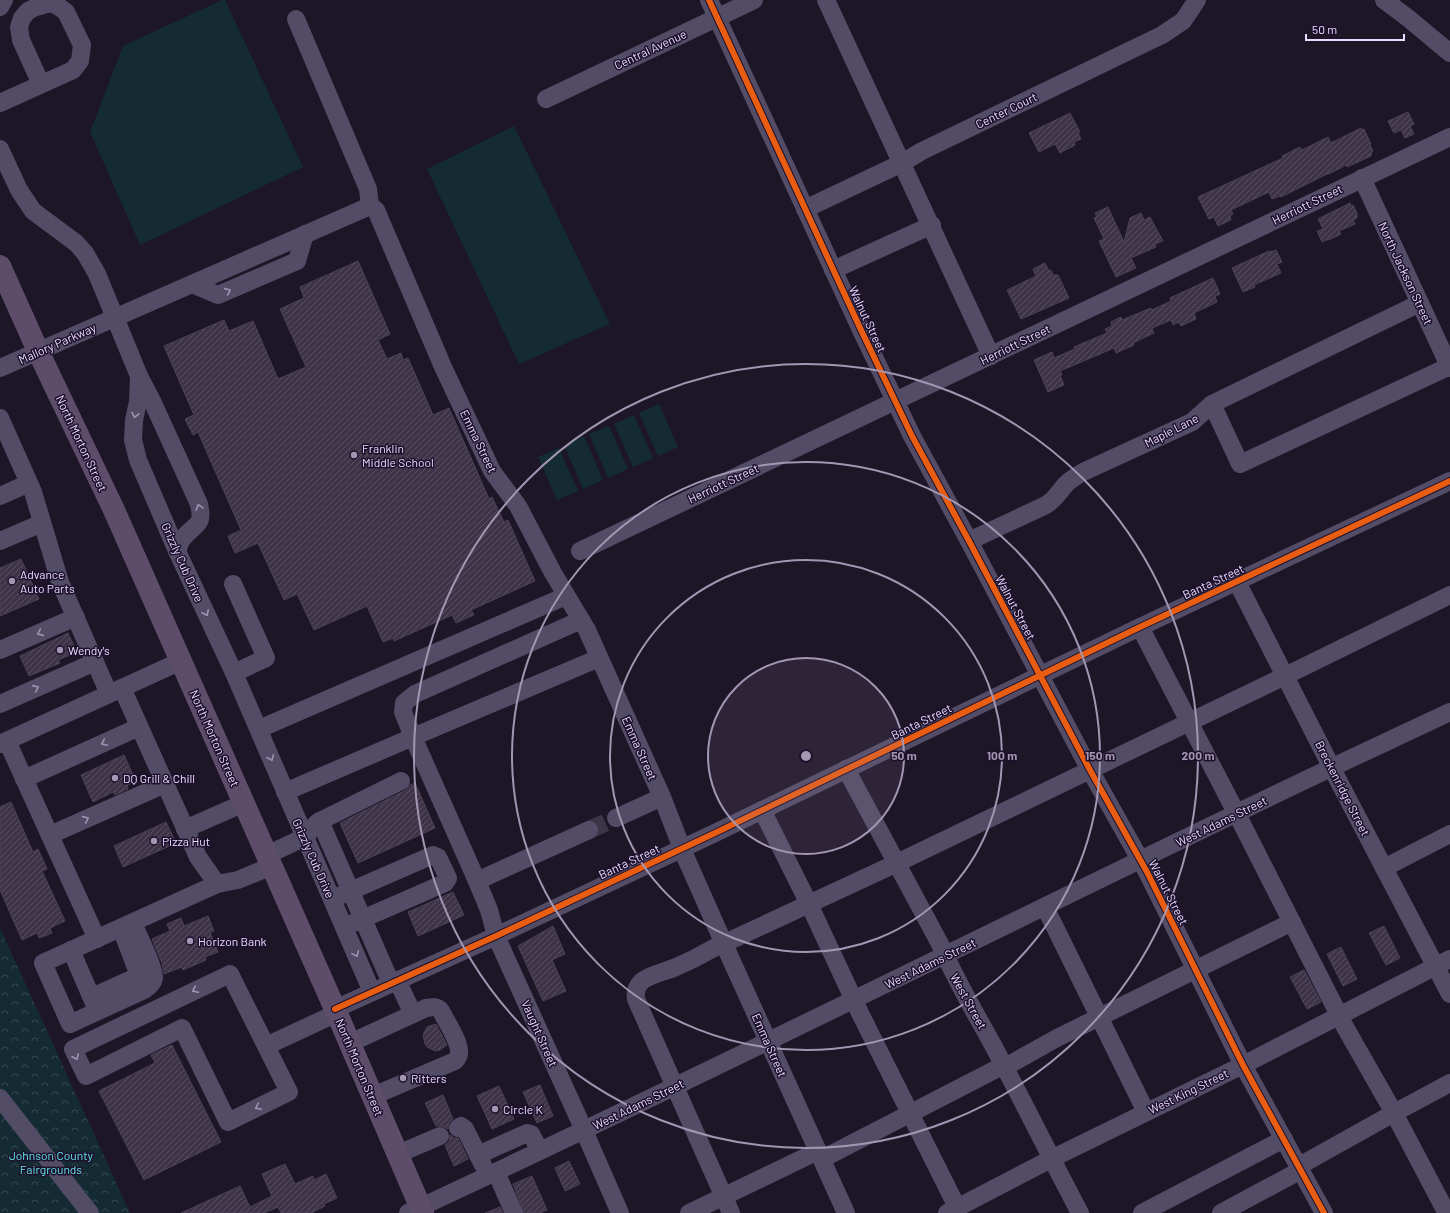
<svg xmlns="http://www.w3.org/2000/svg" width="1450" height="1213" font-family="Barlow,sans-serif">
	<defs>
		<pattern id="park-crowns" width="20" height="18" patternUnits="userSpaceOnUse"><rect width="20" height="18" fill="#142b34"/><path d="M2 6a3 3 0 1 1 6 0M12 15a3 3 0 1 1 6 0" fill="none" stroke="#364952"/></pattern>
		<pattern id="building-hatch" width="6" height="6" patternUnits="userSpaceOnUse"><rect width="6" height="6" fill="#3d3447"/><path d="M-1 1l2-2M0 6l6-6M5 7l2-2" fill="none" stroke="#595163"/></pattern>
	</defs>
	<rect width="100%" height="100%" fill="#1d1626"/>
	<polygon fill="url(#park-crowns)" points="0,928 130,1213 0,1213"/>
	<g fill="#142b34">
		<polygon points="222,0 225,0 303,167 140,245 90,132 123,46"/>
		<polygon points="514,126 610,324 519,364 427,169"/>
		<polygon points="659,404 678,447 658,456 639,413"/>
		<polygon points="634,415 653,458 633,467 614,424"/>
		<polygon points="609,426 628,469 608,478 589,434"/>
		<polygon points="584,436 603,480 583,489 564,445"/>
		<polygon points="559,448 578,491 557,500 538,457"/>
	</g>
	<g fill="url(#building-hatch)" stroke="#4c4158">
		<polygon points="1408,112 1414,124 1410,126 1414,134 1405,138 1401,130 1394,133 1388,121"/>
		<polygon points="1070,113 1080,132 1078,133 1081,139 1074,142 1075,145 1060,153 1055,144 1039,152 1029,133"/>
		<polygon points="1361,128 1362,130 1364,129 1371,144 1370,145 1373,151 1371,152 1372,154 1370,155 1371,156 1347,167 1346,165 1329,174 1329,173 1281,197 1280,196 1272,199 1269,192 1231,210 1233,214 1230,216 1231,220 1218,226 1214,217 1209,219 1198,197 1283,158 1282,156 1300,147 1302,150 1328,137 1331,143"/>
		<polygon points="1350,203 1351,206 1353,205 1357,213 1357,218 1353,220 1355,224 1339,231 1341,234 1329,240 1329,239 1322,242 1317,231 1323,229 1318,219"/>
		<polygon points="1108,207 1124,242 1130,218 1141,213 1144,220 1150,217 1163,241 1155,244 1156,247 1131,258 1136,268 1116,277 1099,241 1104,239 1094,218 1097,217 1095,213"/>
		<polygon points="1276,250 1282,262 1277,264 1281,273 1254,285 1255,287 1243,292 1232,268 1269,251 1270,252"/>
		<polygon points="358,261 390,334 378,340 387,359 401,353 403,360 408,358 433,415 449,408 489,499 492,497 504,522 508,520 535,581 471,610 474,615 456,623 452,615 394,641 393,638 383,642 367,606 314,630 297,594 284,600 258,543 235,553 228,536 241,530 198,432 193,435 185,419 194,415 164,346 224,320 229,331 253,321 278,379 306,367 280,309 304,298 300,287"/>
		<polygon points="1045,263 1049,271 1051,270 1053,275 1058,275 1069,298 1021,319 1007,290 1036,276 1033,269"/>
		<polygon points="1213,278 1220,294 1215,296 1217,302 1194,313 1196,319 1181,326 1179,322 1173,325 1171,320 1152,328 1154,333 1133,343 1134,345 1116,353 1114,348 1060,371 1062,375 1060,375 1064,385 1048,392 1034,360 1052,352 1054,358 1075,349 1074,347 1107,333 1105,329 1112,326 1111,322 1121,317 1122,320 1151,308 1152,310 1171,301 1170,298"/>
		<polygon points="21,559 39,599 0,616 0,568"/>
		<polygon points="68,633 77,652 58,660 60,663 29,676 20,656"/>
		<polygon points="124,755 134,777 130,778 132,782 127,786 128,789 115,795 113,792 93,802 81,775"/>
		<polygon points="415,783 435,828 358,863 340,823 406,790 410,785"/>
		<polygon points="11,802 33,852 38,849 47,869 42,871 65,921 50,928 52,933 39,938 37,933 22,940 0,890 0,807"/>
		<polygon points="166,822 176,843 123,867 114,846"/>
		<polygon points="453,892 464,915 418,936 408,912"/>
		<polygon points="208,916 214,931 210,933 218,952 205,957 206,960 183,970 182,967 164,974 162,963 152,939 170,931 167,924 181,918 184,926"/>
		<polygon points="553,926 565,954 552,960 566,991 543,1001 518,946"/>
		<polygon points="1384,926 1400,958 1386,965 1369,933"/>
		<polygon points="1341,947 1357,979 1343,986 1327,954"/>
		<polygon points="1304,970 1321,1002 1307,1009 1290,977"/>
		<polygon points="436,1024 447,1045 440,1050 435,1051 427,1047 425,1044 423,1035 427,1027"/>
		<polygon points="172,1045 221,1142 144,1180 99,1091 155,1063 151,1055"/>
		<polygon points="540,1085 553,1116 537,1123 523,1092"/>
		<polygon points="499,1086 514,1119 492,1129 477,1096"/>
		<polygon points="443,1095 453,1119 449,1123 448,1129 442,1126 436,1126 425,1103"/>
		<polygon points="450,1135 454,1138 458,1138 468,1159 454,1166 445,1145 449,1142"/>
		<polygon points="569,1161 580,1184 565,1191 555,1168"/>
		<polygon points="285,1164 295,1184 313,1176 314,1180 326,1174 337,1198 324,1204 325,1206 311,1213 281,1213 278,1207 264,1213 181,1213 240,1186 250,1207 272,1196 262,1174"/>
		<polygon points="532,1176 547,1210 540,1213 524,1213 513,1184"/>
		<polygon points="500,1207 503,1213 485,1213"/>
	</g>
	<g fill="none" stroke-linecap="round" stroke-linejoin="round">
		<polyline stroke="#3c3447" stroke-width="18" stroke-dasharray="18 9" stroke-linecap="butt" points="589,830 616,818"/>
		<g stroke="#534c66" stroke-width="18">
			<polyline points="709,0 861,330 912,436 969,541 1090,770 1147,872 1243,1065 1324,1213"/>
			<polyline points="826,0 991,356"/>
			<polyline points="1384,0 1408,18 1450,53"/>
			<polyline points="0,7 4,0"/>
			<polyline points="296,19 368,189 370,206"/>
			<polyline points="546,99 754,0"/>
			<polyline points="0,103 62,75 73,70 80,61 82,45 66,12 58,6 50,3 36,7 28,11 22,18 19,27 21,40 41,84"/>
			<path d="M0 149 19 190 33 211 76 243 85 253 97 274 139 376 153 403 199 504C204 526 196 523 184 537 180 541 179 546 177 551"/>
			<polyline points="1362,178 1450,368"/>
			<polyline points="805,209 902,163 922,151 1162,35 1183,21 1197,0"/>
			<polyline points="833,270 932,225"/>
			<polyline points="192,284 218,295 297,261 305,234"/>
			<polyline points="0,368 370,206 376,210 443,367 492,471 518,506 553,573 587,630 662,797 685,856 724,944 846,1213"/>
			<polyline points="139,376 138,402 134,420 133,440 138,460 177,551 234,673 372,992"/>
			<polyline points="1212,404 1240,464 1450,366"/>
			<polyline points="0,418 33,492 60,582 109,694"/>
			<polyline points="0,496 29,483"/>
			<polyline points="0,541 42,523"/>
			<path d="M969 541 1046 505C1057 498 1058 493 1066 484 1071 479 1077 476 1083 472L1192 422 1212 404 1420 303"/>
			<polyline points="580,551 1450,137"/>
			<polyline points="1237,582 1338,780 1450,994"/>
			<polyline points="233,584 266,658 234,673"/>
			<polyline points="581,620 415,694 404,703 403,712 413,737 599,658"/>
			<polyline points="1140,627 1243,826 1345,1027 1394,1113 1444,1208"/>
			<polyline points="0,650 76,617"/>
			<polyline points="122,688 198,857 217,884"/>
			<polyline points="0,704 95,662"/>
			<polyline points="259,729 566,596"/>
			<polyline points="7,741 97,939"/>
			<polyline points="0,744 181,661"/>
			<path d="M846 769 940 944C958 986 983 1025 1004 1066 1030 1115 1054 1164 1080 1213"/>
			<polyline points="24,779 139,727"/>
			<polyline points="285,792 413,737 477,881 489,910 496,936 578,1117 620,1213"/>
			<polyline points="762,810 809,904 859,1011 954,1201 958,1213"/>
			<polyline points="616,818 662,797"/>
			<polyline points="320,821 391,983"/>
			<polyline points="185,829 244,803"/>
			<polyline points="50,835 165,784"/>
			<path d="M267 855 305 837C311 831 312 826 320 821L401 781"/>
			<polyline points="1384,868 1450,834"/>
			<polyline points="477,881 589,830"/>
			<polyline points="332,899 433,855 438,857 448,878 445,883 344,927"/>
			<polyline points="1045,907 1146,1112"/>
			<path d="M133 923C137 933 155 968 154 978 153 984 149 987 144 990L70 1024 43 963 217 884 238 880 272 866"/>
			<polyline points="71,950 96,1008"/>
			<polyline points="397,980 413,1014"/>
			<polyline points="92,997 132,979 138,973 121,928"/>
			<polyline points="335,1009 496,936 715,833 1140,627 1450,481"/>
			<path d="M350 1043 426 1008C432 1007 437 1006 441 1011 446 1021 460 1042 459 1053 459 1057 457 1059 455 1061L373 1096"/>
			<polyline points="266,1046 289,1092 228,1122 182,1028 86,1076 73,1049 230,974 266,1046 337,1013"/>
			<polyline points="1005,1067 1057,1038 1292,922"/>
			<polyline points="0,1098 90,1213"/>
			<polyline points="458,1128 461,1126 465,1129 483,1165"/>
			<polyline points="398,1154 440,1136"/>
			<polyline points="478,1155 527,1133 531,1134 540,1151"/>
			<polyline points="822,1159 1004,1065"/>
			<polyline points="1299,1166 1394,1113 1450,1083"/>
			<polyline points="496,1172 514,1213"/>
			<path d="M408 1213C686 1084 959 947 1235 814 1306 779 1378 746 1450 712"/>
			<polyline points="689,1213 818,1151"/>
			<path d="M731 1213 636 999C635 992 636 987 641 982 650 974 665 972 676 967 688 962 700 956 712 949L897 863 1285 676 1450 595"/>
			<polyline points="947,1213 1051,1159 1243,1065 1450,959"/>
			<polyline points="1142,1213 1284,1139"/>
			<polyline points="1221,1213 1301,1170"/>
		</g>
		<polyline stroke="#5e4c6b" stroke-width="22" points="0,266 38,351 114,510 335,1009 423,1213"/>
		<g stroke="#1c102c" stroke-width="8">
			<g id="cycleway">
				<polyline points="709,0 861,330 912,436 969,541 1090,770 1147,872 1243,1065 1324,1213"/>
				<polyline points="335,1009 496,936 715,833 1140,627 1450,481"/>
			</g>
		</g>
		<use href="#cycleway" stroke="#e95d12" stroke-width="6"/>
	</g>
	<defs><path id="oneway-chevron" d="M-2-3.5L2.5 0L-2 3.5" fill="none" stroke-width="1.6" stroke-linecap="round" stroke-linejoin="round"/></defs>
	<g stroke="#9e94b2">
		<use href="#oneway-chevron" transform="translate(228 291) rotate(-24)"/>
		<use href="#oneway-chevron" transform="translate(135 415) rotate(103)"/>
		<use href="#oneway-chevron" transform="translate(199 507) rotate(-106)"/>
		<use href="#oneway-chevron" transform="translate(206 613) rotate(65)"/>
		<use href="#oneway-chevron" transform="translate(40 633) rotate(156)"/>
		<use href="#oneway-chevron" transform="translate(36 688) rotate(-24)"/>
		<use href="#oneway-chevron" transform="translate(104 743) rotate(155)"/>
		<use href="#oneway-chevron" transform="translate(271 758) rotate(67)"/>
		<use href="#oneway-chevron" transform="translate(86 819) rotate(-24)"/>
		<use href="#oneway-chevron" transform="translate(356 954) rotate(66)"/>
		<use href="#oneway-chevron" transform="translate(195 990) rotate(154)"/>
		<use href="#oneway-chevron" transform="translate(76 1057) rotate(64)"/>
		<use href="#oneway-chevron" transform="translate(258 1107) rotate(154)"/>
	</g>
	<circle cx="806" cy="756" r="98" fill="#a296b3" fill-opacity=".12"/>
	<g fill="none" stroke="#a296b3" stroke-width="2">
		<circle cx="806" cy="756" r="98"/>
		<circle cx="806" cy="756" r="196"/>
		<circle cx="806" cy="756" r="294"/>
		<circle cx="806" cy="756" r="392"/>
	</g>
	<g fill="#a296b3" stroke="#1c102c" stroke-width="1.5">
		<circle cx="354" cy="455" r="4"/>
		<circle cx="12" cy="581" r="4"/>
		<circle cx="60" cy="650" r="4"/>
		<circle cx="115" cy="778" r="4"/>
		<circle cx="154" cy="841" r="4"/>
		<circle cx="190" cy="941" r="4"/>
		<circle cx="403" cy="1078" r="4"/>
		<circle cx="495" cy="1109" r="4"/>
	</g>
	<g text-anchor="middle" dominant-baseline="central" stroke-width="3" stroke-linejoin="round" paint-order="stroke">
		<g font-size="12" fill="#e9dbff" stroke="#1c102c">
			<text transform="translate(650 49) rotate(-25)">Central Avenue</text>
			<text transform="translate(1006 110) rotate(-26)">Center Court</text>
			<text transform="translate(1307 204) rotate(-26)">Herriott Street</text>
			<text transform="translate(1406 273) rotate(65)">North Jackson Street</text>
			<text transform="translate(868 319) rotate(65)">Walnut Street</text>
			<text transform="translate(57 343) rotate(-24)">Mallory Parkway</text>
			<text transform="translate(1015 344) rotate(-26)">Herriott Street</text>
			<text transform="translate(1171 430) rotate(-27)">Maple Lane</text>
			<text transform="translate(479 441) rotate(64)">Emma Street</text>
			<text transform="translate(82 443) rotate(65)">North Morton Street</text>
			<text transform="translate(723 483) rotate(-25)">Herriott Street</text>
			<text transform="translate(183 562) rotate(66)">Grizzly Cub Drive</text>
			<text transform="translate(1213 581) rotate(-25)">Banta Street</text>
			<text transform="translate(1016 607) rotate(62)">Walnut Street</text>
			<text transform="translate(921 721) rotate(-26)">Banta Street</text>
			<text transform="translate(215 738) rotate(66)">North Morton Street</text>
			<text transform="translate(640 748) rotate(66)">Emma Street</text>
			<text transform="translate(1343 788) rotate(63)">Breckenridge Street</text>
			<text transform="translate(1221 821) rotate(-26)">West Adams Street</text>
			<text transform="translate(314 858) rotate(66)">Grizzly Cub Drive</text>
			<text transform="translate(629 861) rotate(-25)">Banta Street</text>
			<text transform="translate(1169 892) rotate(63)">Walnut Street</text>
			<text transform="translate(930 963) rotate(-26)">West Adams Street</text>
			<text transform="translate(969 1001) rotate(61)">West Street</text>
			<text transform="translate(540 1033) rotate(66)">Vaught Street</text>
			<text transform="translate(770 1045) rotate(66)">Emma Street</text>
			<text transform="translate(360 1067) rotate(67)">North Morton Street</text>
			<text transform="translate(1188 1091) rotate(-26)">West King Street</text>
			<text transform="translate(638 1104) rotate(-26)">West Adams Street</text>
		</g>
		<g font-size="12" fill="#e9dbff" stroke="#1c102c" text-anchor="start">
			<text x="362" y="448">Franklin<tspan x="362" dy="14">Middle School</tspan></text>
			<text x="20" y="574">Advance<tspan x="20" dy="14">Auto Parts</tspan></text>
			<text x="68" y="650">Wendy's</text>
			<text x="123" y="778">DQ Grill &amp; Chill</text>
			<text x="162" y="841">Pizza Hut</text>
			<text x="198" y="941">Horizon Bank</text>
			<text x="411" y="1078">Ritters</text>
			<text x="503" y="1109">Circle K</text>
		</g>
		<g font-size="12" fill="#62e2e4" stroke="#1c102c">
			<text x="51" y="1155">Johnson County<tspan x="51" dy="14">Fairgrounds</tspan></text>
		</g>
	</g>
	<circle cx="806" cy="756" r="6" fill="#a296b3" stroke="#1c102c" stroke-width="2"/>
	<g font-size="12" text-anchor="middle" font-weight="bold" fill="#a296b3" stroke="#1c102c" stroke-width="3" stroke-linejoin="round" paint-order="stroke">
		<text x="904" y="760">50 m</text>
		<text x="1002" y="760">100 m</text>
		<text x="1100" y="760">150 m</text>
		<text x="1198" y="760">200 m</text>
	</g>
	<path d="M1306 34v6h98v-6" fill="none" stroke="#e9dbff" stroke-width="2"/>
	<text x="1312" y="34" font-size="12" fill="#e9dbff" stroke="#1c102c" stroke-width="3" paint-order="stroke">50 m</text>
</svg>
